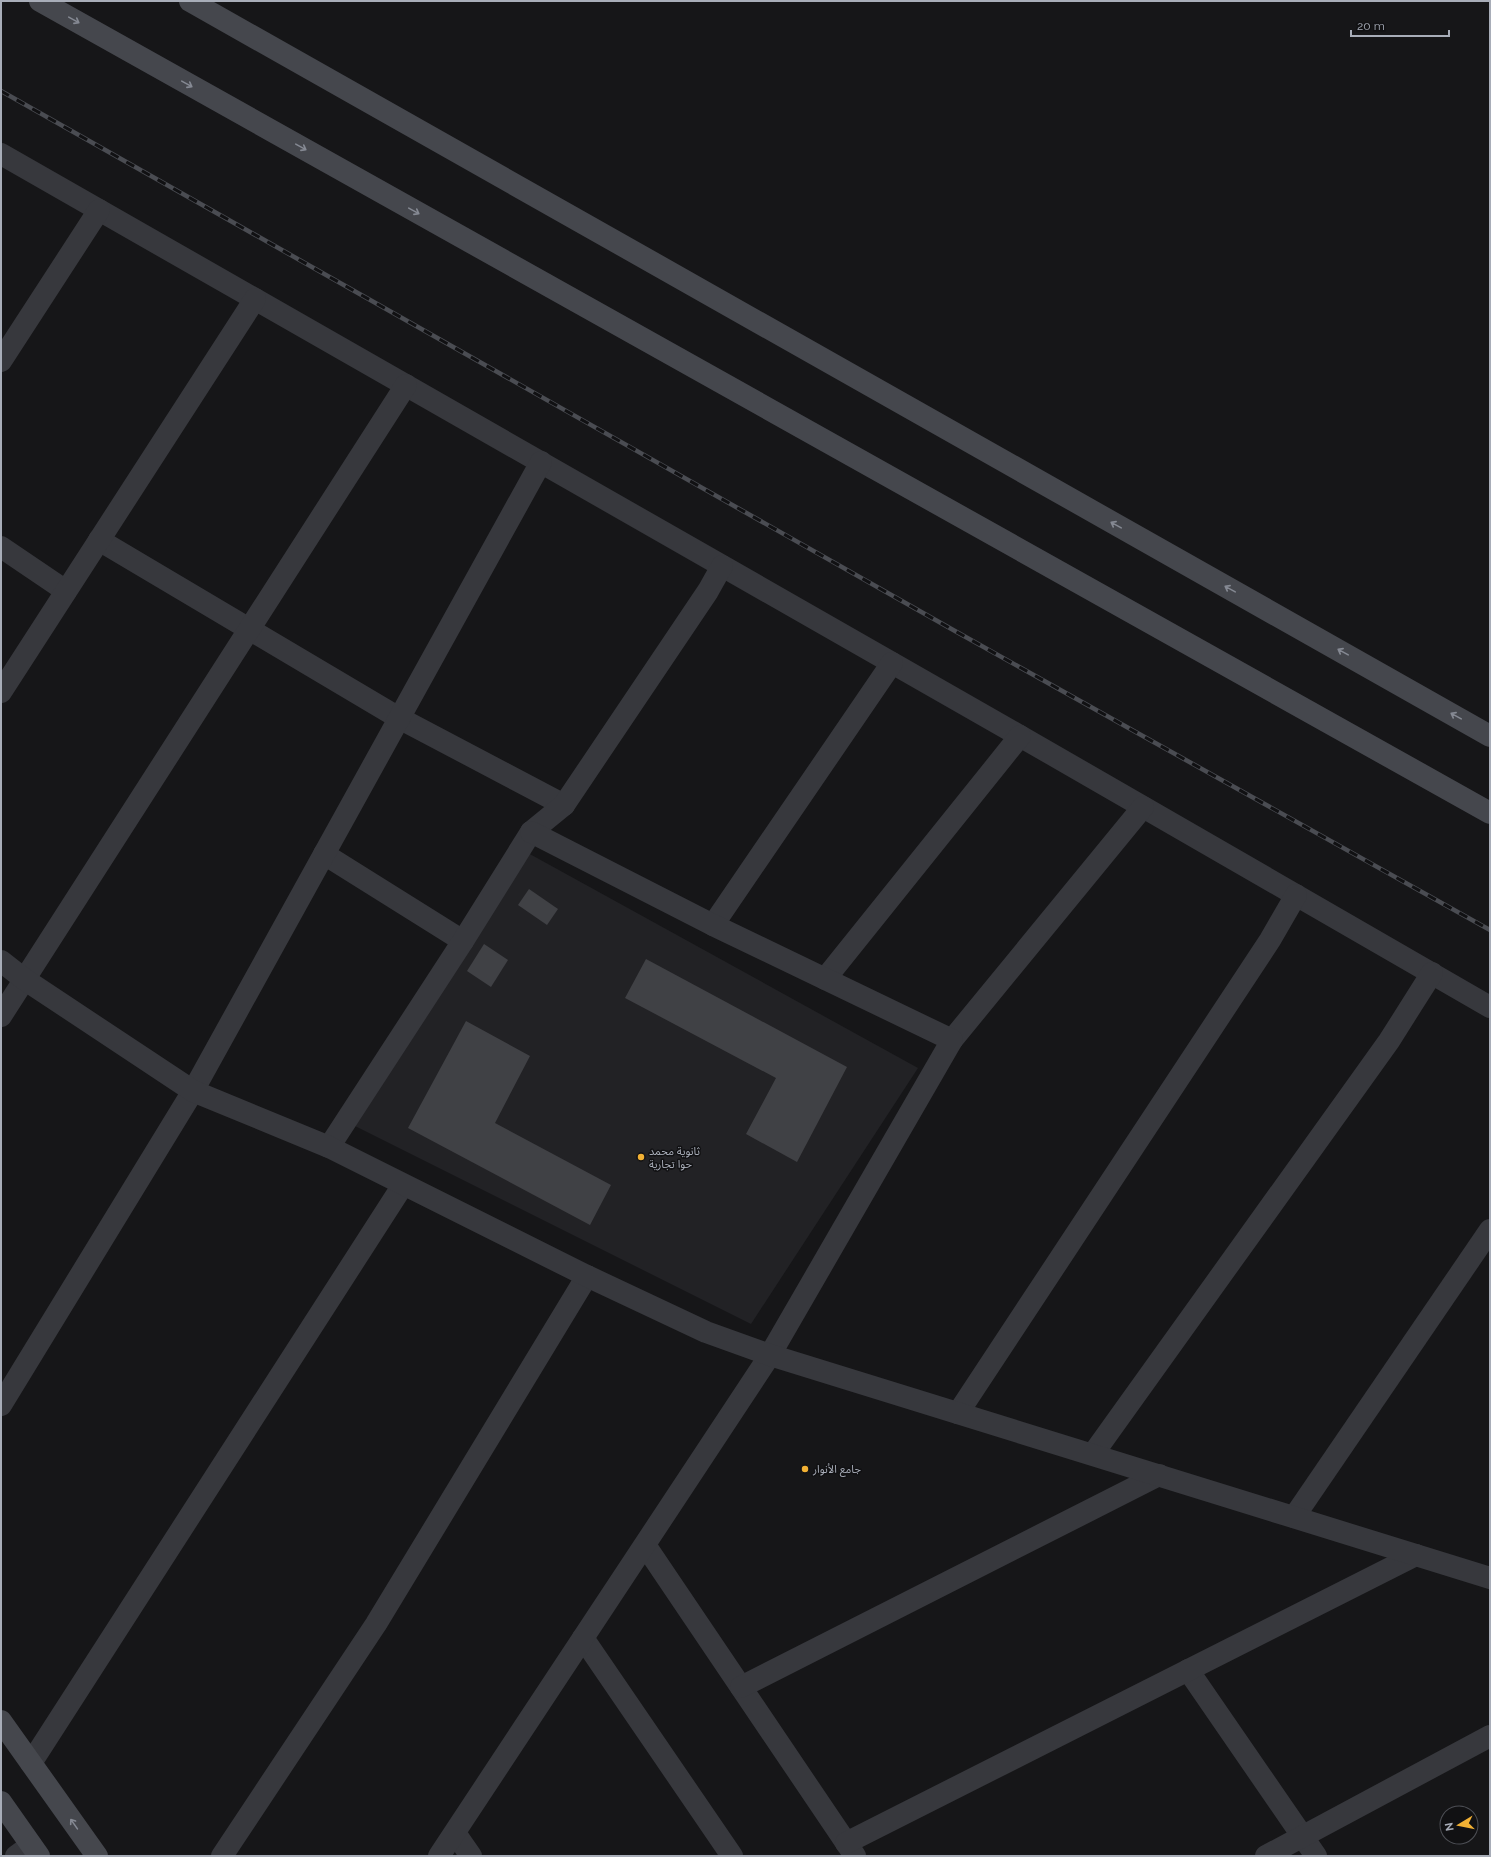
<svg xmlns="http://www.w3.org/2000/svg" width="1491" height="1857" font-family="Raleway,'Noto Sans Arabic',sans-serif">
	<rect width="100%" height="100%" fill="#161618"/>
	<polygon fill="#222225" points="528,853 918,1068 751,1324 355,1126"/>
	<g fill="#404145">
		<polygon points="529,889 558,909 547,925 518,905"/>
		<polygon points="484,944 508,960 491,987 467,971"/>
		<polygon points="646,959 847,1067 797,1162 746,1134 776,1078 625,998"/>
		<polygon points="466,1021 530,1056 495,1123 611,1185 590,1225 408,1128"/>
	</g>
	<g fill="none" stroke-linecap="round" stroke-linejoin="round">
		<g stroke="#37383d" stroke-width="22">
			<polyline points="1,154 1020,736 1490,1007"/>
			<polyline points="1,361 99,210"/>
			<polyline points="99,540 399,718 564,805"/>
			<polyline points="1,547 66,591"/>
			<polyline points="1,692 255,299"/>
			<polyline points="324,854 463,941"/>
			<polyline points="713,925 892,663"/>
			<polyline points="825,979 1020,736"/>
			<polyline points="1,1016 406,385"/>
			<polyline points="952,1040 1143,807"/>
			<polyline points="329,1147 463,941 531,832 564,805 708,591 722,566"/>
			<polyline points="1,1405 193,1091 541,462"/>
			<polyline points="958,1413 1270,940 1296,895"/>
			<polyline points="1093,1454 1389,1041 1432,973"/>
			<polyline points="1294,1517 1490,1230"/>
			<polyline points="645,1545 855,1856"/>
			<polyline points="583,1638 732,1856"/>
			<polyline points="1188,1670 1316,1856"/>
			<polyline points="741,1687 1159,1475"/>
			<polyline points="31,1763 403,1185"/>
			<polyline points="455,1833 471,1856"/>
			<polyline points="846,1843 1416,1555"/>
			<polyline points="16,1856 31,1845"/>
			<polyline points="222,1856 376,1624 587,1276"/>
			<polyline points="439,1856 770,1355 952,1040 713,925 531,832"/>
			<polyline points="1266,1856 1490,1736"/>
		</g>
		<polyline stroke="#37383d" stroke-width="22" points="1,961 24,979 193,1091 329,1147 587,1276 706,1332 770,1355 1490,1578"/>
		<g stroke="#45474d" stroke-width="22">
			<polyline points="40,1 1490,813"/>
			<polyline points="190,1 1490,736"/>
			<polyline points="1,1721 97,1856"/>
			<polyline points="1,1802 39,1856"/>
		</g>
		<g stroke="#4a4c52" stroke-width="4.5">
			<polyline id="rail" points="1,91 955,631 1490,930"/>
		</g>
		<use href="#rail" stroke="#111113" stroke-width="3" stroke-dasharray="9" stroke-linecap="butt"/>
	</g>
	<defs><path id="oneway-shaft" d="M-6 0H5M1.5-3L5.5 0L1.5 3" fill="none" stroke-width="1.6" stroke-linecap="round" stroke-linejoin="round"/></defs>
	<g stroke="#858993">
		<use href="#oneway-shaft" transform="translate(74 20) rotate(29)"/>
		<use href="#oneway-shaft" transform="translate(187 84) rotate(29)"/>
		<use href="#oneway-shaft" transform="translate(301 147) rotate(29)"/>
		<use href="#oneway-shaft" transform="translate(414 211) rotate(29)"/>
		<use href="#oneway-shaft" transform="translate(1116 525) rotate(-151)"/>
		<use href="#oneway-shaft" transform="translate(1230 589) rotate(-151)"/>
		<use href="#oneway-shaft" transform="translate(1343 652) rotate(-151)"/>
		<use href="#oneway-shaft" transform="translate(1456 716) rotate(-151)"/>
		<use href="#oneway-shaft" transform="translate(74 1824) rotate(-125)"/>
	</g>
	<g fill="#f2b134" stroke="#111113" stroke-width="1.5">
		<circle cx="641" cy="1157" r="4"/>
		<circle cx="805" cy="1469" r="4"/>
	</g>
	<g text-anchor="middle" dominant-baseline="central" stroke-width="3" stroke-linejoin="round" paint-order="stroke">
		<g font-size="11" fill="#a8adb8" stroke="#111113" text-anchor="start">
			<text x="649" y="1151">ثانوية محمد<tspan x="649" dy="13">حوا تجارية</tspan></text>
			<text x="813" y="1469">جامع الأنوار</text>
		</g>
	</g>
	<rect width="1491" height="1857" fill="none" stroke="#a8adb8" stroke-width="4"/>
	<g transform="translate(1459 1825) rotate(260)"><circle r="19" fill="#111113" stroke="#4d4f55"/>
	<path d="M0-3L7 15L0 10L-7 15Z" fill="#f2b134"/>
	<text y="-6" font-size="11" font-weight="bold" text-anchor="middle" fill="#a8adb8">N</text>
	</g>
	<path d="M1351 30v6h98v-6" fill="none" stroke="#a8adb8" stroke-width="2"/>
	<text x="1357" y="30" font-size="12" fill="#a8adb8" stroke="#111113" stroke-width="3" paint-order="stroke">20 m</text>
</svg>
